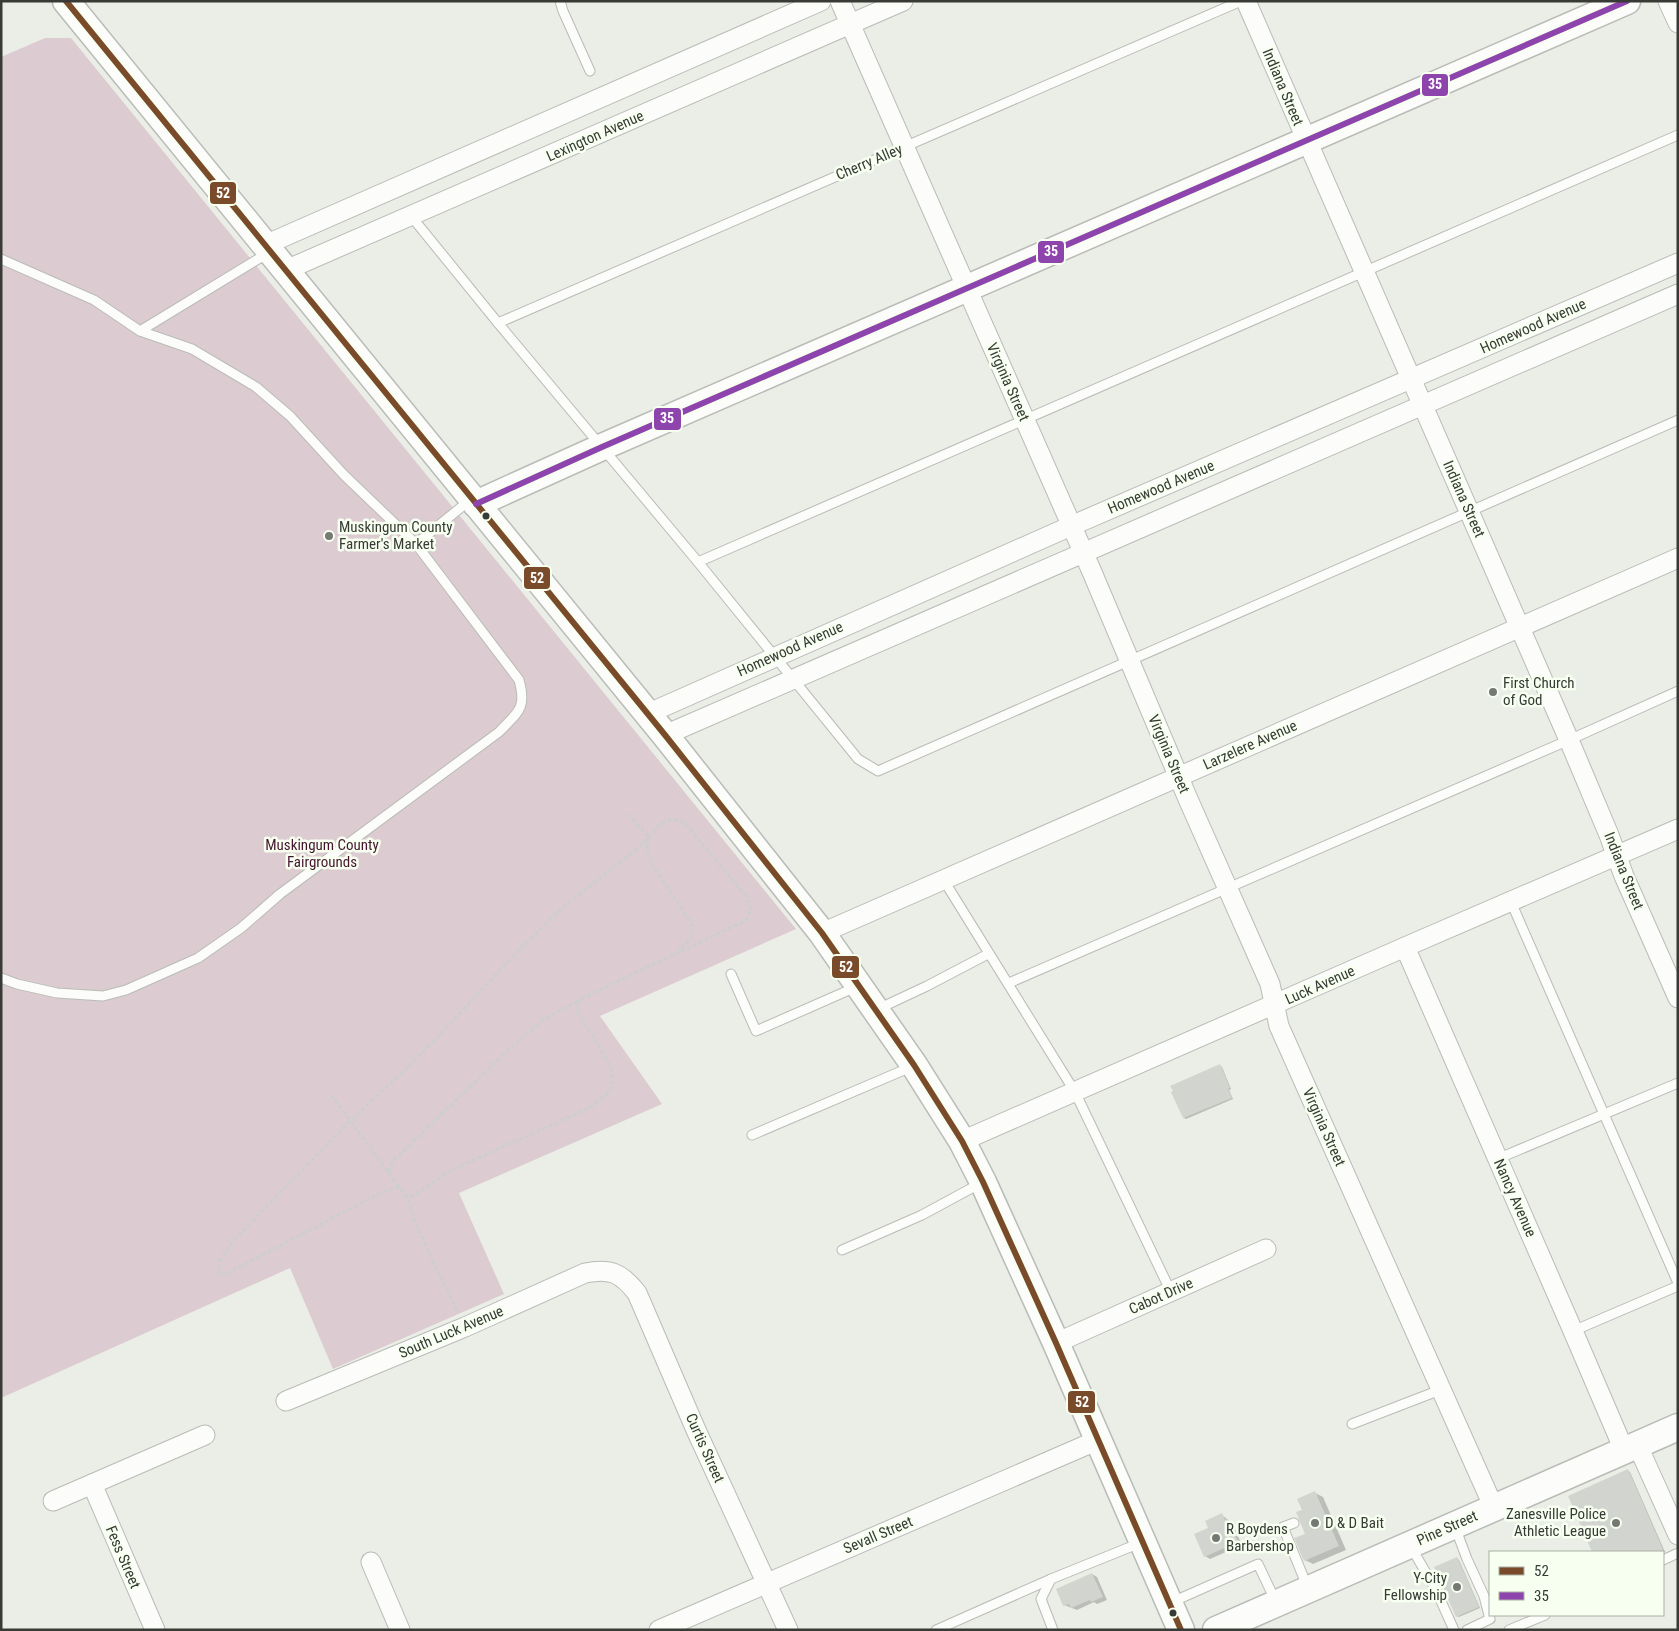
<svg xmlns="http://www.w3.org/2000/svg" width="1679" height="1631" font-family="'Roboto Condensed',sans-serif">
	<rect width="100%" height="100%" fill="#eaeee6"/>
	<polygon fill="#dcccd1" points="45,38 71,38 796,929 600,1016 662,1104 459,1193 504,1294 333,1369 290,1268 1,1398 1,57"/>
	<g fill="#0003">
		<polygon points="1220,1066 1222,1067 1231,1089 1229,1090 1233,1099 1186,1119 1184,1118"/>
		<polygon points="1628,1471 1630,1472 1665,1552 1594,1552 1569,1497"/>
		<polygon points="1315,1493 1323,1497 1346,1550 1313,1564 1305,1560 1307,1534 1303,1511"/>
		<polygon points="1222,1515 1232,1523 1242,1545 1210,1559 1205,1556 1209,1529"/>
		<polygon points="1457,1558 1459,1560 1480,1608 1459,1617 1457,1616"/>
		<polygon points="1092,1574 1097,1577 1107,1600 1097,1604 1094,1602 1077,1610 1064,1605"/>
	</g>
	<g fill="#d2d5cf">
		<polygon points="1220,1064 1230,1088 1228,1089 1232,1098 1183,1118 1171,1092 1173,1091 1170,1086"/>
		<polygon points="1628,1469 1664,1552 1592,1552 1568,1496"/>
		<polygon points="1315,1491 1339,1546 1304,1561 1294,1538 1305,1534 1296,1512 1302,1510 1297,1499"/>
		<polygon points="1222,1513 1225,1520 1227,1519 1238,1542 1204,1557 1194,1534 1208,1528 1205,1521"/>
		<polygon points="1457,1557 1479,1607 1456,1617 1434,1567"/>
		<polygon points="1092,1573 1103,1597 1091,1602 1090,1600 1071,1608 1069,1604 1063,1606 1056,1589"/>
	</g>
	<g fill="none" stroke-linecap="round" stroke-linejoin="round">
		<g stroke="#b9bcb6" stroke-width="11">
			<g id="lane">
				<polyline points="560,1 563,11 590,71"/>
				<polyline points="411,216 498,323 698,562 858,759 878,771 1678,420"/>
				<path d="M1 259 94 300 140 331 192 349 256 387 290 416 344 475 416 544 519 680C527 709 518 712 499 732L280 894 241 928 198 958 126 990 103 996 57 993 17 984 1 978"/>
				<polyline points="498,323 1241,1"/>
				<polyline points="140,331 268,253"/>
				<polyline points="416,544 470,500"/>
				<polyline points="698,562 1678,135"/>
				<polyline points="943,879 1075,1092 1171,1292"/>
				<polyline points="1511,902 1678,1283"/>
				<polyline points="731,974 756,1031 856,987"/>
				<polyline points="1009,983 1569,740 1678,691"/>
				<polyline points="878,1009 927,986 988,954"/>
				<polyline points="752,1135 911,1067"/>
				<polyline points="1497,1159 1678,1083"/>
				<polyline points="842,1250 922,1215 981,1183"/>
				<polyline points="1573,1331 1678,1286"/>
				<polyline points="1352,1424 1440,1390"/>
				<polyline points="1294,1523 1283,1527 1307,1586"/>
				<polyline points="1455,1527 1467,1559 1484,1596 1490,1619 1467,1630"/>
				<polyline points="1411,1547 1436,1590 1454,1630"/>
				<polyline points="1663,1560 1678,1553"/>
				<polyline points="1051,1579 1041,1599 1053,1630"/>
				<polyline points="1172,1602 1258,1564 1275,1600"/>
				<polyline points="936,1630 1051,1579 1140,1543"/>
				<polyline points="1509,1630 1545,1615"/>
			</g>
		</g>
		<g stroke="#b9bcb6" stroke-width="21">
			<g id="street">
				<polyline points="840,1 1092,572 1188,799 1270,984 1279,1026 1494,1508"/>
				<polyline points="1246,1 1569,740 1609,835 1624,876 1678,998"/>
				<polyline points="1668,1 1678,23"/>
				<polyline points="265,245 821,1"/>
				<polyline points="286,270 903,1"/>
				<polyline points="647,714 1071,526 1678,263"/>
				<polyline points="665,735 1678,294"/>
				<polyline points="822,933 1678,558"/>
				<polyline points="1405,947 1573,1331 1624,1450"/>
				<polyline points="962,1141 1405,947 1678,829"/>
				<polyline points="1056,1343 1266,1249"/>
				<path d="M286 1401 465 1327 585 1273C611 1268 621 1273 637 1293L696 1430 788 1630"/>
				<polyline points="1637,1444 1678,1535"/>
				<polyline points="92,1484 155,1630"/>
				<polyline points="53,1501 205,1435"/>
				<polyline points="371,1562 400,1630"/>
				<polyline points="659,1630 1098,1440"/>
			</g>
		</g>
		<g stroke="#b9bcb6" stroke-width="29">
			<g id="secondary">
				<polyline points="66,1 665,735 822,933 914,1065 962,1141 983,1182 1056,1343 1181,1630"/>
				<polyline points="476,504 602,447 1627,1"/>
				<polyline points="1216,1630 1678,1427"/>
			</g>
		</g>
		<g stroke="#cecfcd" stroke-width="3" stroke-dasharray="4 2.5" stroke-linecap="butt">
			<polyline points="628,814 649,837 647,847 652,865 693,926 692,937 679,951"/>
			<polyline points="331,1095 408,1199 416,1225 458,1313"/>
			<polyline points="389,1172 393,1161 507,1051 544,1019 580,1000"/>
			<path d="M399 1187 384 1191 226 1274H218L219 1262 235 1239 350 1121 390 1084 440 1035 512 957 561 909 639 847 662 823 673 819 684 822 746 896 751 909 747 920 580 999 576 1010C585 1025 616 1067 613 1082 611 1094 598 1101 589 1108L454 1169 408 1199"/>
		</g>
		<use href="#lane" stroke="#fcfcfb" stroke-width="9"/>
		<use href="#street" stroke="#fcfcfb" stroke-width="19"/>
		<use href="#secondary" stroke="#fcfcfb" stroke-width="26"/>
		<g stroke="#f7fff0" stroke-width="10">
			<polyline id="bus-1" points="66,1 665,735 822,933 914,1065 962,1141 983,1182 1056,1343 1181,1630"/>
		</g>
		<g stroke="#f7fff0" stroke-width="10">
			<polyline id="bus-2" points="476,504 602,447 1627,1"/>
		</g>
		<use href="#bus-1" stroke="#7a4b2a" stroke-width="6"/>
		<use href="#bus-2" stroke="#8e44ad" stroke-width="6"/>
	</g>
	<g fill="#373a35" stroke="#f7fff0" stroke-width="2">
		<circle cx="486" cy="516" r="4.5"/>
		<circle cx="1173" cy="1613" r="4.5"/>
	</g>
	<g fill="#767973" stroke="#f7fff0" stroke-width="2">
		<circle cx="329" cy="536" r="5"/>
		<circle cx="1493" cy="692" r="5"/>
		<circle cx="1315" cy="1523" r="5"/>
		<circle cx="1616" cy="1523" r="5"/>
		<circle cx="1216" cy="1538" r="5"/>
		<circle cx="1457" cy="1587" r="5"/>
	</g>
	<g text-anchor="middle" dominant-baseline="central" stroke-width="5" stroke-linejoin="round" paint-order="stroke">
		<g font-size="15" fill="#373a35" stroke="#f7fff0">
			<text transform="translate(1283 87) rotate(67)">Indiana Street</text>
			<text transform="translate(595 136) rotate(-24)">Lexington Avenue</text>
			<text transform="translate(869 162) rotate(-23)">Cherry Alley</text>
			<text transform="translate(1533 326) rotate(-24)">Homewood Avenue</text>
			<text transform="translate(1008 382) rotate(66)">Virginia Street</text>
			<text transform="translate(1161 487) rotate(-23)">Homewood Avenue</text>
			<text transform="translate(1464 499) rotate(66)">Indiana Street</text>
			<text transform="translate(790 649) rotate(-24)">Homewood Avenue</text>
			<text transform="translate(1250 745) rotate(-24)">Larzelere Avenue</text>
			<text transform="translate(1169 754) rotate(67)">Virginia Street</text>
			<text transform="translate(1624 871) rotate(68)">Indiana Street</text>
			<text transform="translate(1320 985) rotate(-24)">Luck Avenue</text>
			<text transform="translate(1324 1127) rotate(66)">Virginia Street</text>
			<text transform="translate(1515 1198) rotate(66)">Nancy Avenue</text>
			<text transform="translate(1161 1296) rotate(-24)">Cabot Drive</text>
			<text transform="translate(451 1332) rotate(-23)">South Luck Avenue</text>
			<text transform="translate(705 1448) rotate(66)">Curtis Street</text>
			<text transform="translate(1447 1528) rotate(-24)">Pine Street</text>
			<text transform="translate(878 1535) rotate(-23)">Sevall Street</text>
			<text transform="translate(123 1557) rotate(67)">Fess Street</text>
		</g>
		<g font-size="15" fill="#373a35" stroke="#f7fff0" text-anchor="start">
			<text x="339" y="527">Muskingum County<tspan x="339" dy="17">Farmer's Market</tspan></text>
			<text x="1503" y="683">First Church<tspan x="1503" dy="17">of God</tspan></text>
			<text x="1606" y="1514" text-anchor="end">Zanesville Police<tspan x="1606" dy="17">Athletic League</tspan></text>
			<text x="1325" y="1523">D &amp; D Bait</text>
			<text x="1226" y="1529">R Boydens<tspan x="1226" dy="17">Barbershop</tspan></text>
			<text x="1447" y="1578" text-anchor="end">Y-City<tspan x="1447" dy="17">Fellowship</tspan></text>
		</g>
		<g font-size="15" fill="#451530" stroke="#f7fff0">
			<text x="322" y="845">Muskingum County<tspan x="322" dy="17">Fairgrounds</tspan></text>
		</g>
	</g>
	<g stroke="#f7fff0" stroke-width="2">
		<rect x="1421" y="73" width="28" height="24" rx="5" fill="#8e44ad"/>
		<rect x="209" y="181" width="28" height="24" rx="5" fill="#7a4b2a"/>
		<rect x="1037" y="240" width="28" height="24" rx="5" fill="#8e44ad"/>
		<rect x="653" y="407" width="29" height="24" rx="5" fill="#8e44ad"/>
		<rect x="523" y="566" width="28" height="24" rx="5" fill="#7a4b2a"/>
		<rect x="831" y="955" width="29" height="24" rx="5" fill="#7a4b2a"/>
		<rect x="1067" y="1390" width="29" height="24" rx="5" fill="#7a4b2a"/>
	</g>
	<g font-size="14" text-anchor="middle" font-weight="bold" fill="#fff">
		<text x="1435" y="89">35</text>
		<text x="223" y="198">52</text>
		<text x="1051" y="256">35</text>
		<text x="667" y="423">35</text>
		<text x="537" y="583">52</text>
		<text x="846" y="972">52</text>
		<text x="1082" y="1407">52</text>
	</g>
	<rect width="1679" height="1631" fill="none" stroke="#373a35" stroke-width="5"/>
	<rect x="1489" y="1551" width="175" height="65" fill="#f7fff0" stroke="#aab0a5"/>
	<rect x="1499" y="1567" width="25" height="8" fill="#7a4b2a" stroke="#aab0a5"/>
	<text x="1534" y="1576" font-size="15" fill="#373a35">52</text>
	<rect x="1499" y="1592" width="25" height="8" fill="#8e44ad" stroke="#aab0a5"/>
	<text x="1534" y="1601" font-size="15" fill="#373a35">35</text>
</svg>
